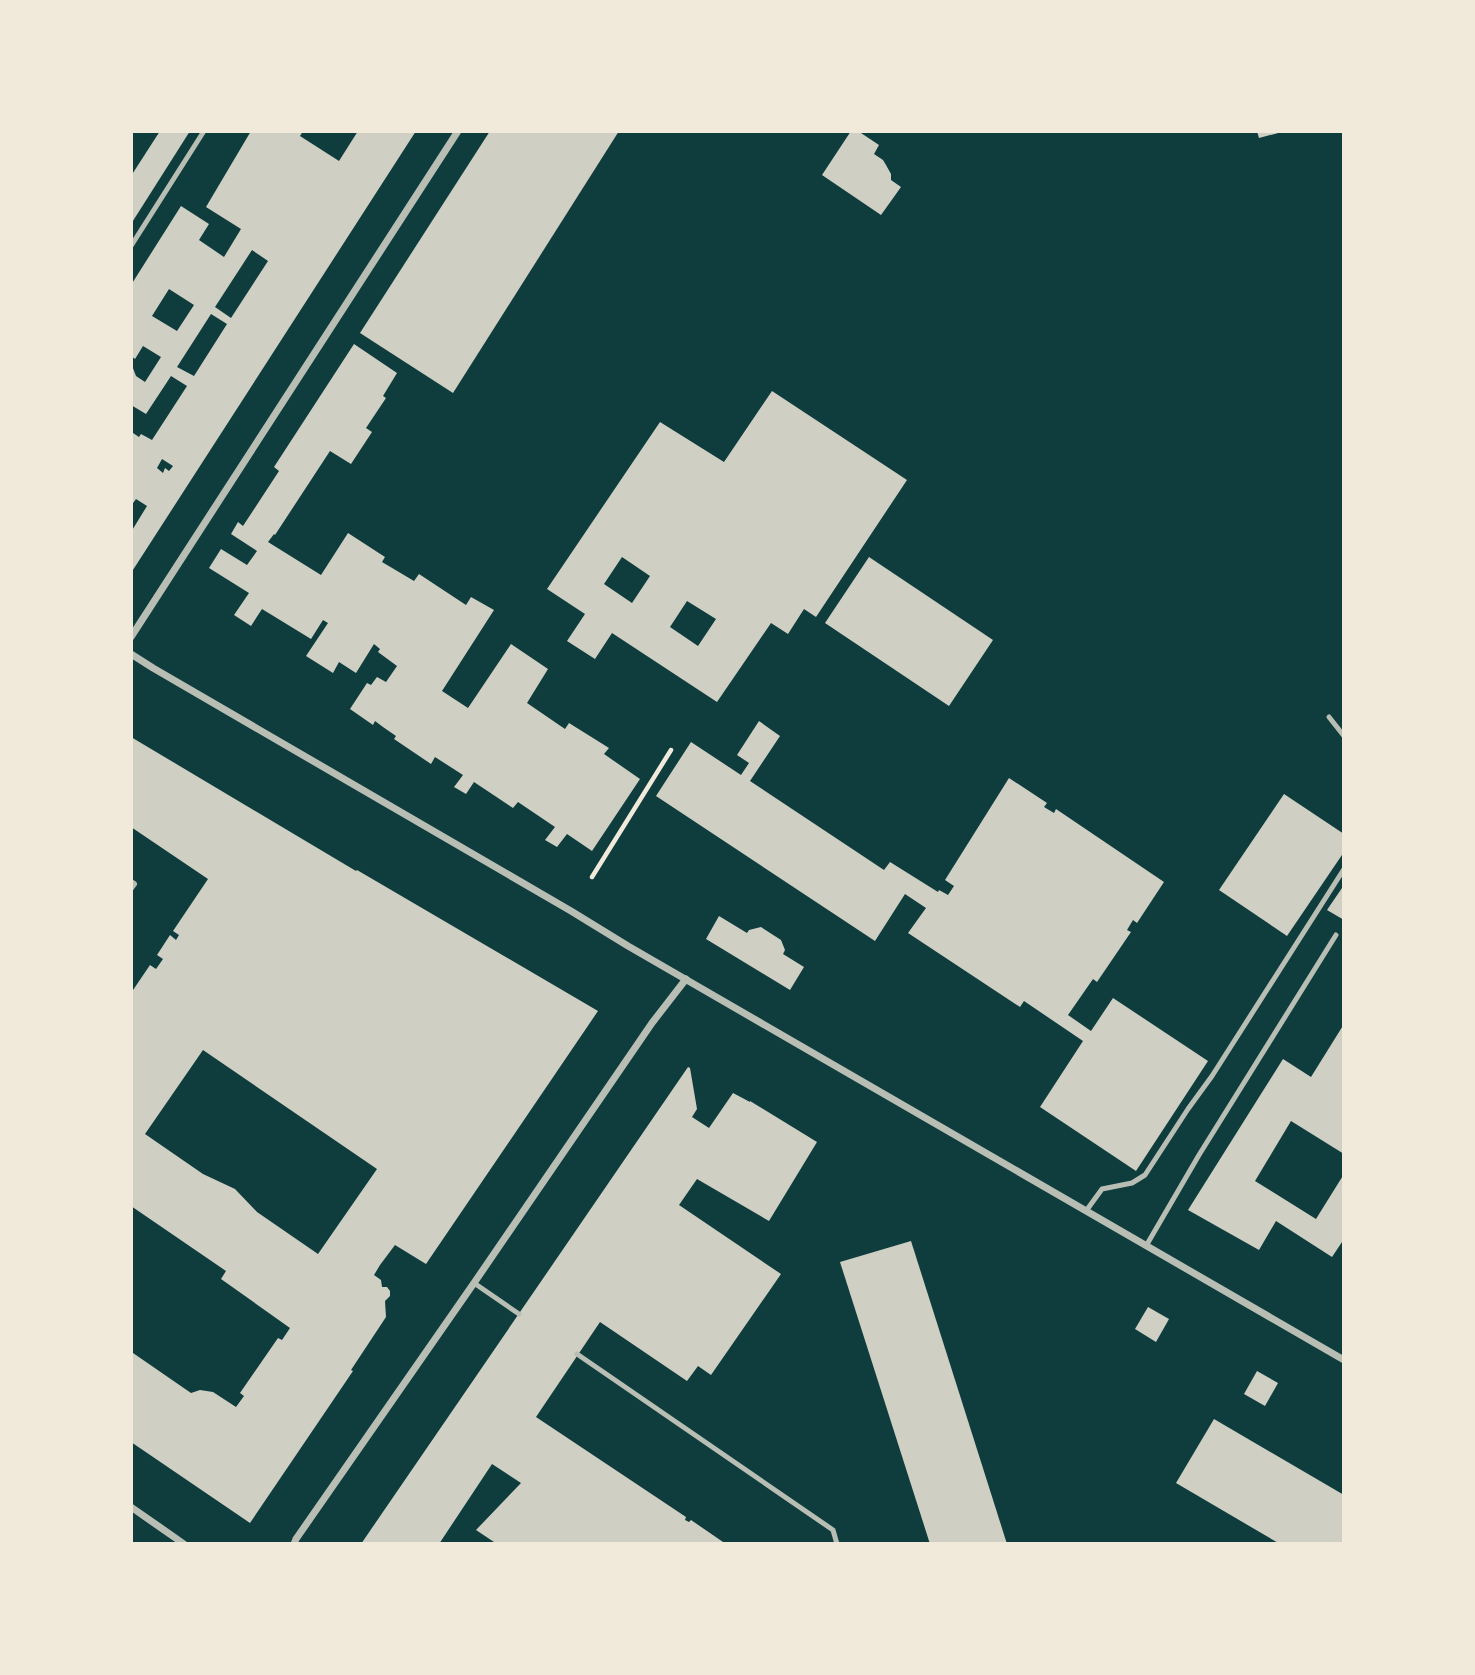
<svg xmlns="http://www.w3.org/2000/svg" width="1475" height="1675" font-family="'DejaVu Sans',sans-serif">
	<rect width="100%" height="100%" fill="#0f3d3e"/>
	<g fill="#cfcfc3" fill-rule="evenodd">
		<polygon points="160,131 190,131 131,224 131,176"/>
		<path d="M251 131H303L300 136 339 161 358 131H416L131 573V532L147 506 136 499 131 506V435L133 433 139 437 141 434 152 440 187 386 171 376 146 414 131 405V363L136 376 145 382 161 357 143 346 135 359 131 356V285L181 206 209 224 199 240 224 257 241 229 206 207ZM252 250 268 261 231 318 215 307ZM169 289 194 305 177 331 152 316ZM211 314 227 324 194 376 177 367ZM162 459 173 466 169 471 165 468 163 473 157 468Z"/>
		<polygon points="490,131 619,131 453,393 360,333"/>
		<polygon points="851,131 858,131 879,145 874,154 883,160 886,165 891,174 891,180 901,187 881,215 822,175"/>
		<polygon points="1257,131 1281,131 1282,132 1259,138"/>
		<polygon points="354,344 397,373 383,396 386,398 366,428 372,432 351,464 330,451 275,535 274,534 268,542 321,575 348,533 385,557 382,562 414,581 419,574 466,605 471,597 494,610 442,691 468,708 511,644 548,669 527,703 565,729 569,723 609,748 604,754 640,779 592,851 567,834 557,847 545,840 555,827 518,802 513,808 474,782 466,794 454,787 463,775 435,757 431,764 394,739 396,736 383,727 375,721 373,725 350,709 367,683 371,685 377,677 386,682 397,666 378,652 380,649 374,644 356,673 339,662 333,673 306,656 328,623 323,620 311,639 262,609 251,626 234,615 249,593 209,568 221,549 247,565 257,551 231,534 238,522 243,526 279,471 274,467"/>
		<path d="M772 391 907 480 816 617 804 609 788 634 771 623 717 702 612 633 595 659 567 641 585 614 547 589 660 422 724 462ZM622 557 650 576 632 603 604 584ZM687 601 716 619 698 646 670 627Z"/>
		<polygon points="869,557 993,640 949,706 825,623"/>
		<polygon points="759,721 780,736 750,781 884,870 890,862 938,892 939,890 948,895 954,886 945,880 1009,778 1047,803 1044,807 1054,813 1056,809 1164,882 1137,923 1133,920 1127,930 1131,932 1097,982 1093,979 1068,1015 1091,1031 1113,998 1208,1061 1136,1171 1040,1107 1083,1041 1024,1001 1020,1007 908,933 926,908 905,894 875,941 656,796 691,742 741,775 749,763 737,755"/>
		<path d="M131 737 356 871 357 870 598 1011 426 1264 395 1245 380 1265 374 1275 381 1280 382 1287H387L390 1291V1296L385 1301 386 1317 351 1370 353 1371 250 1523 131 1442V1350L133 1353 191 1393 200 1390 213 1392 236 1407 244 1396 240 1393 278 1338 282 1340 290 1328 221 1279 226 1271 131 1206V993L150 965 156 969 163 959 157 955 170 935 176 940 179 935 173 931 208 879 131 827ZM203 1050 377 1169 318 1254 257 1212 235 1189 203 1174 145 1134Z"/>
		<polygon points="1284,794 1344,834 1344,852 1287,936 1219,890"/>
		<polygon points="1344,885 1344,920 1327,910"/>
		<polygon points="719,916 747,933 749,930 761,927 781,940 785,950 783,954 804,967 790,990 706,939"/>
		<polygon points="1344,1024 1344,1154 1291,1121 1255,1181 1316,1219 1344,1174 1344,1239 1332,1257 1276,1221 1259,1250 1188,1210 1283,1059 1311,1077"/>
		<polygon points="688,1067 690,1068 697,1109 692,1117 709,1128 733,1093 750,1102 750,1101 817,1142 769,1221 697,1179 679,1205 781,1274 711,1375 698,1366 687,1381 600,1322 536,1417 686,1517 685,1520 689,1522 691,1520 726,1544 497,1544 476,1530 521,1483 492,1464 439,1544 361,1544"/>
		<polygon points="911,1241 1007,1544 930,1544 840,1262"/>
		<polygon points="1148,1307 1169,1319 1156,1342 1135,1329"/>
		<polygon points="1257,1371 1278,1383 1265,1406 1244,1394"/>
		<polygon points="1214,1419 1344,1495 1344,1544 1280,1544 1176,1483"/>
	</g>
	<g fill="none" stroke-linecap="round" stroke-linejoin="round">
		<polyline stroke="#f1e9da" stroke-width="4.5" points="592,877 671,750"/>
		<g stroke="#b8beb3" stroke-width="5">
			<polyline points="131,246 204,131"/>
			<polyline points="1329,717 1344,736"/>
			<polyline points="1086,1211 1102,1189 1132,1183 1145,1175 1188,1109 1212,1076 1344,869"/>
			<polyline points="1146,1246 1199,1155 1336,935"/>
			<polyline points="474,1283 519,1314"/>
			<polyline points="577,1354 833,1530 837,1544"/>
		</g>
		<polyline stroke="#b8beb3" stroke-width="6" points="131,882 134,884 131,888"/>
		<g stroke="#b8beb3" stroke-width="7">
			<polyline points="131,637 458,131"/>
			<polyline points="131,654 153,668 571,911 628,946 1344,1360"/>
			<polyline points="131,1507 184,1544"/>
			<polyline points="294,1544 296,1539 474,1283 652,1023 686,979"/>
		</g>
	</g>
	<rect width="1475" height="1675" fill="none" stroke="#f1e9da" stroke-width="266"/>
</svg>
